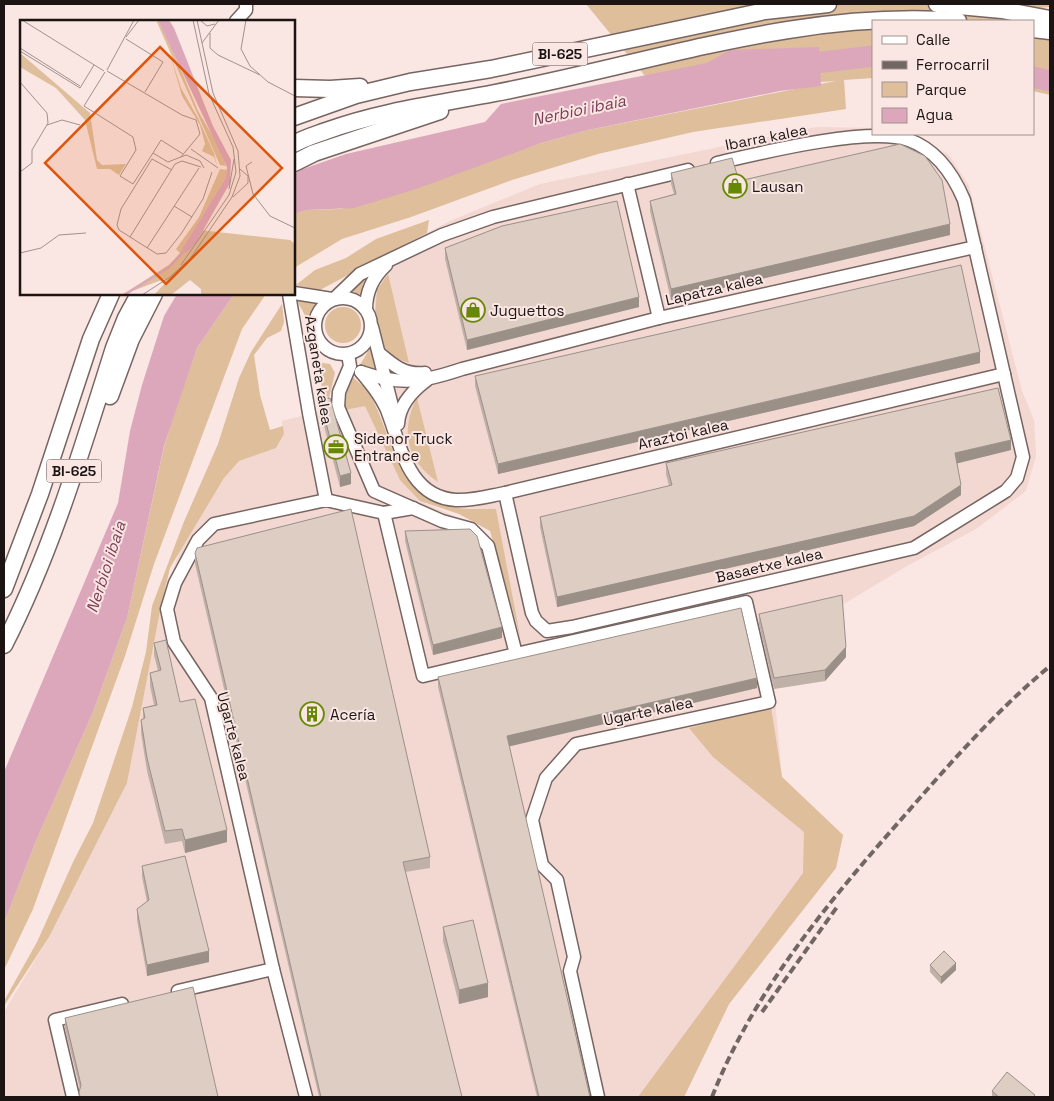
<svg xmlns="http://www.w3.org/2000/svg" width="1054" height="1101" font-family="'Space Grotesk',sans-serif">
	<rect width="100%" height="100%" fill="#fae6e2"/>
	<polygon fill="#f3d7d1" points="816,127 873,128 873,134 912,134 949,155 969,186 1022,391 1034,420 1036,456 1026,491 976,529 907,566 842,605 846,657 825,681 774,689 782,777 843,835 836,868 729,1004 684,1097 4,1097 4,1012 50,935 127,783 162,601 180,550 224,478 238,461 276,448 284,434 282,421 370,398 392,463 420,501 480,528 494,544 518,629 496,509 453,507 419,494 407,481 400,467 403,425 376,325 372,262 450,221 540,184"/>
	<g fill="#debe9b">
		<polygon points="586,4 1050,4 1050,7 1039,8 1027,18 1028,21 873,21 873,78 844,80 846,109 693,132 598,154 512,180 411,217 342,239 294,268 294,214 307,210 341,209 541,143 588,130 836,81 659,93"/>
		<polygon points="1033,27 1050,36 1050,95 1033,91"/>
		<polygon points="429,220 427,233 320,290 296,285 315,270 346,258 376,239"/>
		<polygon points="370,274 362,295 348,290"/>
		<polygon points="388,274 409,363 393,357 384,346 375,315 377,290"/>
		<polygon points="234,294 266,294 242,329 154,564 125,656 33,909 4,970 4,923 36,841 93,712 127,618 164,447 181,393 197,348"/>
		<polygon points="294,295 319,301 308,321"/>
		<polygon points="282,304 284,322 281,331 267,338 254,355 260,395 270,430 283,426 284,434 276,448 239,461 224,478 170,568 162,601 127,783 49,937 4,1006 4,1001 37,942 74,860 93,823 132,707 146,652 152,606 183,524 218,444 239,378 251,352"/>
		<circle cx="343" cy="325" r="18"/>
		<polygon points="371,346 380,372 360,365"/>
		<polygon points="317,362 330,364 335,373 328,402 325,403"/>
		<path d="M353 377C358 382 365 387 369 393 395 437 392 496 454 507 467 510 482 508 496 509L520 636 490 531 459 514 420 501 400 480 365 406 344 410 345 397Z"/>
		<path d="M417 398 438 482C408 462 399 431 417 398Z"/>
		<polygon points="771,707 782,777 843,835 836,868 729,1004 684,1097 638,1097 803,873 804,832 713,757 689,728"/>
	</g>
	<g fill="#dca7ba">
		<polygon points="819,47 821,86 780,91 588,130 541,143 416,189 354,208 307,210 294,214 294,174 303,169 346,154 485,122 501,104 707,63 730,50"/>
		<polygon points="177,294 234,294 197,348 164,446 127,618 93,712 36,841 4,923 4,772 118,503 130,431 142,385 164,316"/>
	</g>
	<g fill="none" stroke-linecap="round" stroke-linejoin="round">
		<g stroke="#dca7ba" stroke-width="21">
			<polyline points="791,66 873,56"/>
			<polyline points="1033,77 1050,81"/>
		</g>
		<g stroke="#776562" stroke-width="15">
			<g id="minor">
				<polyline points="236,21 246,10 246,4"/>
				<polyline points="627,184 659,318"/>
				<polyline points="294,293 332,299"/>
				<polyline points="289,294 309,413 326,500"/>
				<circle cx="343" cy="326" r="28"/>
				<polyline points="335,298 360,274 442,235 493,217 688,170"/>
				<path d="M366 309C366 291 373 277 386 265"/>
				<polyline points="372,327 394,414"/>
				<polyline points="348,354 350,366 339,392 338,407 374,491 442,521 471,529 488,546 516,654 746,602 769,702 576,744 546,778 532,820 542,865 557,880 574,957 570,971 598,1097"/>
				<path d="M380 354C394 366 405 375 425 373"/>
				<path d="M361 372C371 384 381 396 387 410 401 446 408 497 456 500 473 501 489 496 505 493L1004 374"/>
				<path d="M361 372C401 386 423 382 462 369L659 318 975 247"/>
				<path d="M398 424C399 405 412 391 427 380"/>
				<path d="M505 493 532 613 536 621 547 631 572 627 914 548 1006 491 1017 478 1023 457 964 200C953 174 937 150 909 140 869 126 760 153 717 163"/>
				<polyline points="384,513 423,676 516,654"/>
				<polyline points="178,991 273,969"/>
				<polyline points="73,1097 55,1020 122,1004"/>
				<polyline points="306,1097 273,969 211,698 174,642 167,609 175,583 198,540 214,524 326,500 384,513 413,508"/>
			</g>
		</g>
		<g stroke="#776562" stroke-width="19">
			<g id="major">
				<polyline points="937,4 1002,10 1050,19"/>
				<polyline points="1033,29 1050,31"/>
				<polyline points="294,88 330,89 360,87"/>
				<polyline points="294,117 356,95 410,82 491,69 765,11 828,4"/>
				<path d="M294 144C304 138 315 135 326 131 381 111 438 104 495 93 649 64 800 9 958 21"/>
				<polyline points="294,163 314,153 440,111"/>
				<polyline points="110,396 131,339 154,294"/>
				<polyline points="4,589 40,494 91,339 111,294"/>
				<path d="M4 645C52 551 82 449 114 348L126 318 139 294"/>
			</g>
		</g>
		<use href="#minor" stroke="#fff" stroke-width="12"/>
		<use href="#major" stroke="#fff" stroke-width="16"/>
		<g stroke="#726663" stroke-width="4" stroke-dasharray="8 4" stroke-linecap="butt">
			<polyline points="762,1012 837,907"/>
			<path d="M712 1097C754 990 830 900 905 815 951 762 996 711 1050 666"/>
		</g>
	</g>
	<g fill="#bfb0a8">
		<polygon points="671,173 739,181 950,235 671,300 650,211 650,201 674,194 671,184"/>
		<polygon points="445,248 639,307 467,350 445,259"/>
		<polygon points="980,363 498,474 475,386 475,376"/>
		<polygon points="320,400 351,484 340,487 320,411"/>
		<polygon points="1011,450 957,463 961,495 914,526 557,607 540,527 540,517 669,486 666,474 666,463"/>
		<polygon points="405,531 502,638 433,655 405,541"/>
		<polygon points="195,553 430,857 430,868 405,872 462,1097 319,1097 195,564"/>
		<polygon points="759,614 846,657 825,681 774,689 759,624"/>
		<polygon points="154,643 180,702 227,842 185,853 182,841 165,844 147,771 141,733 141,720 143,719 143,708 154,705 150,686 150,673 158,671 154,655"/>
		<polygon points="438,677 757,688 509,746 590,1097 537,1097 438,687"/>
		<polygon points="142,866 209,962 147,976 137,920 137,909 147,902 142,877"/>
		<polygon points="443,927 488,997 459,1004 443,941"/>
		<polygon points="930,965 956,970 941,984 930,972"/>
		<polygon points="65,1018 218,1097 79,1097 80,1089 65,1028"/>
		<polygon points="992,1091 1035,1097 992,1097"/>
	</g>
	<g fill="#9b9088">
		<polygon points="950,224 950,235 671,300 671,289"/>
		<polygon points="639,297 639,307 467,350 467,340"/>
		<polygon points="980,352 980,363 498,474 498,464"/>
		<polygon points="1011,440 1011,450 955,464 955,453"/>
		<polygon points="351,473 351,484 340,487 340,476"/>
		<polygon points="961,485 961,495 914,526 557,607 557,597"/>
		<polygon points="502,627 502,638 433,655 433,645"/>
		<polygon points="846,647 846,657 825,681 825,670"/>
		<polygon points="757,678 757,688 507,747 507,736"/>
		<polygon points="227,830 227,842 185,853 185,840"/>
		<polygon points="209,951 209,962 147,976 147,965"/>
		<polygon points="956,963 956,970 941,984 941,977"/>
		<polygon points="488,983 488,997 459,1004 459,990"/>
	</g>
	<g fill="#decdc3" stroke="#9b9088">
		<polygon points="900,144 925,156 942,180 950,224 671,289 650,201 676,194 671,173 732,158 739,181"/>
		<polygon points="617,201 639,297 467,340 445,248 502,226"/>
		<polygon points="961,265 980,352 498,464 475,376"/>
		<polygon points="998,388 1011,440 955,453 961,485 914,516 557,597 540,517 672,485 666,463"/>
		<polygon points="330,398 351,473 340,476 320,400"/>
		<polygon points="351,509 430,857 403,862 462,1097 321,1097 195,553 197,548"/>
		<polygon points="470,529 477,536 502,627 433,645 405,531"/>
		<polygon points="842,595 846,647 825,670 774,678 759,614"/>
		<polygon points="741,608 757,678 507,736 590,1097 539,1097 438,677"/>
		<polygon points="166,640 180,702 195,699 227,830 185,840 182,829 165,831 147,758 141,720 145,718 143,708 157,705 150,673 161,670 154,643"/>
		<polygon points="185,856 209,951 147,965 137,909 149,900 142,866"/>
		<polygon points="473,920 488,983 459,990 443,927"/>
		<polygon points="944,951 956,963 941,977 930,965"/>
		<polygon points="193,987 218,1097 80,1097 79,1092 81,1085 65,1018"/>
		<polygon points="1007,1072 1035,1095 1033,1097 999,1097 992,1091"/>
	</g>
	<defs>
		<g id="shop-ring" transform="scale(1.25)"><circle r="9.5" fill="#fae6e2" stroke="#678805" stroke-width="1.5"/><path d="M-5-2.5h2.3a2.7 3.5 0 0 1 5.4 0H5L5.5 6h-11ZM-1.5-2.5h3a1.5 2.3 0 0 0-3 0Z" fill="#678805"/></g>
		<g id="office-ring" transform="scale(1.25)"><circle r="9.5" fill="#fae6e2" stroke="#678805" stroke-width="1.5"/><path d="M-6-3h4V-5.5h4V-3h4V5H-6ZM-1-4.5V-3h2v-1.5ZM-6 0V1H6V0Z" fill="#678805"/></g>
		<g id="building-ring" transform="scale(1.25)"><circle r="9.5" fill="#fae6e2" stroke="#678805" stroke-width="1.5"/><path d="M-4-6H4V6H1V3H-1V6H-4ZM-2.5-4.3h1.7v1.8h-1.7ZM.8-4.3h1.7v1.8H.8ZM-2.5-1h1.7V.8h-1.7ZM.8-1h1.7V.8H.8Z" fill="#678805"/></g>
	</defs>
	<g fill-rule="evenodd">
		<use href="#shop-ring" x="735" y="186"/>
		<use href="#shop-ring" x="473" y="310"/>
		<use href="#office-ring" x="336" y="447"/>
		<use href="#building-ring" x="312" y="714"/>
	</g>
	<g text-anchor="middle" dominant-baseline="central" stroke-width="4" stroke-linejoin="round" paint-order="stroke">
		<g fill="#fae6e2" stroke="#5e5351" stroke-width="1">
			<rect x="532.5" y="42.5" width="55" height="23" rx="4"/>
			<rect x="46.5" y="459.5" width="55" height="23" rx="4"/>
		</g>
		<g font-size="14" font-weight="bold" fill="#1b1413">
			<text x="560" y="54">BI-625</text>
			<text x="74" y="471">BI-625</text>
		</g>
		<g font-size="15" fill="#1b1413" stroke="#fae6e2">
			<text transform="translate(766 137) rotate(-11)">Ibarra kalea</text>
			<text transform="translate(714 289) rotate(-13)">Lapatza kalea</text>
			<text transform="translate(319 370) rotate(81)">Azganeta kalea</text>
			<text transform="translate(683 434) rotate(-13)">Araztoi kalea</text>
			<text transform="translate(769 565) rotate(-13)">Basaetxe kalea</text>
			<text transform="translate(648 711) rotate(-12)">Ugarte kalea</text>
			<text transform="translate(234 736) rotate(75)">Ugarte kalea</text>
		</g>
		<g font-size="15" fill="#1b1413" stroke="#fae6e2" text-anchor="start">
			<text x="752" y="186">Lausan</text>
			<text x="490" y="310">Juguettos</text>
			<text x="354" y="438">Sidenor Truck<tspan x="354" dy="17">Entrance</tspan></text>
			<text x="330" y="714">Acería</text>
		</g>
		<g font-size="16" font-style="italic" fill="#7d3c58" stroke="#fae6e2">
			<text transform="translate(579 110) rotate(-12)">Nerbioi ibaia</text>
			<text transform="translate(106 567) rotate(-72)">Nerbioi ibaia</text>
		</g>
	</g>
	<g transform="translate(20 20)">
		<rect width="275" height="275" fill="#fae6e2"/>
		<path d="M136 0H138L148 19 178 91 198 125 206 146 200 145ZM149 31 161 68 178 98 194 133 197 146 194 137 182 131 185 124 180 105 162 76ZM0 33 70 93 77 140 82 145 106 144 99 155 90 149H77L65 100 36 68 0 47ZM200 149 207 150 206 157 164 226 179 210 270 220 275 224V275H181V269L170 260 151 275H134L146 262 144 259 102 275 150 244 160 233 156 229 179 197Z" fill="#debe9b"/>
		<path d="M138 0H149L154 8 193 106 211 140 210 163 176 223 166 233 162 229 206 157 207 147Z" fill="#dca7ba"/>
		<path fill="none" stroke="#dca7ba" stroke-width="2.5" d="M104 275 148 248 167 228"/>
		<path fill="none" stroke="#a1928f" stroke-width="1" d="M2 0 84 51M180 0 187 6 195 4M226 0 221 29 230 46 248 62 275 76M190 13V28L198 35 240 55M106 17 119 0M106 19 143 42 125 72M182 23 199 0M0 28 60 66M0 31 60 68 74 45M87 50 114 0M87 51 162 95 176 100 180 114 161 137M85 52 64 86 113 117 116 130 100 156 113 164 133 133 148 142 166 135 180 141 184 148M0 62 27 93 28 103 12 130V143L0 152M27 105 42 100 60 105M171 129 198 148M133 133 141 120 163 134M232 142 226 146 233 174 250 196 275 208M152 150 132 139 101 189 97 205 99 210 137 234 146 233 161 214 183 179 192 152M209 169 214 139M213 177 228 163V156L220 149M154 186 172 197M110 217 155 144 162 141 181 147M127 228 179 148M0 233 21 228 39 215 66 213M161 245 209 175 216 152 213 127 189 74 173 0M122 275 150 257 170 239 212 177 220 156 218 131 193 73 177 0"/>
		<path fill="#de560c" fill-opacity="0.15" stroke="#de560c" stroke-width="2.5" d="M140 27 262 148 146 264 25 143Z"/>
		<rect width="275" height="275" fill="none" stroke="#1b1413" stroke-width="2.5"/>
	</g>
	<rect width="1054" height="1101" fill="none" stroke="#1b1413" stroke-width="10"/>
	<rect x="872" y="20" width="162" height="115" fill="#fae6e2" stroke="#a1928f"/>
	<rect x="882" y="36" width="25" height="8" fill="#ffffff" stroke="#a1928f"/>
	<text x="916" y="45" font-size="15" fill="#1b1413">Calle</text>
	<rect x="882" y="61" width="25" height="8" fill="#726663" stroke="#a1928f"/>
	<text x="916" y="70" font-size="15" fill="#1b1413">Ferrocarril</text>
	<rect x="882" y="82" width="25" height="15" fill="#debe9b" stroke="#a1928f"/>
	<text x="916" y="95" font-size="15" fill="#1b1413">Parque</text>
	<rect x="882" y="108" width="25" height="15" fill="#dca7ba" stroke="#a1928f"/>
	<text x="916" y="120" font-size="15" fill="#1b1413">Agua</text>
</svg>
